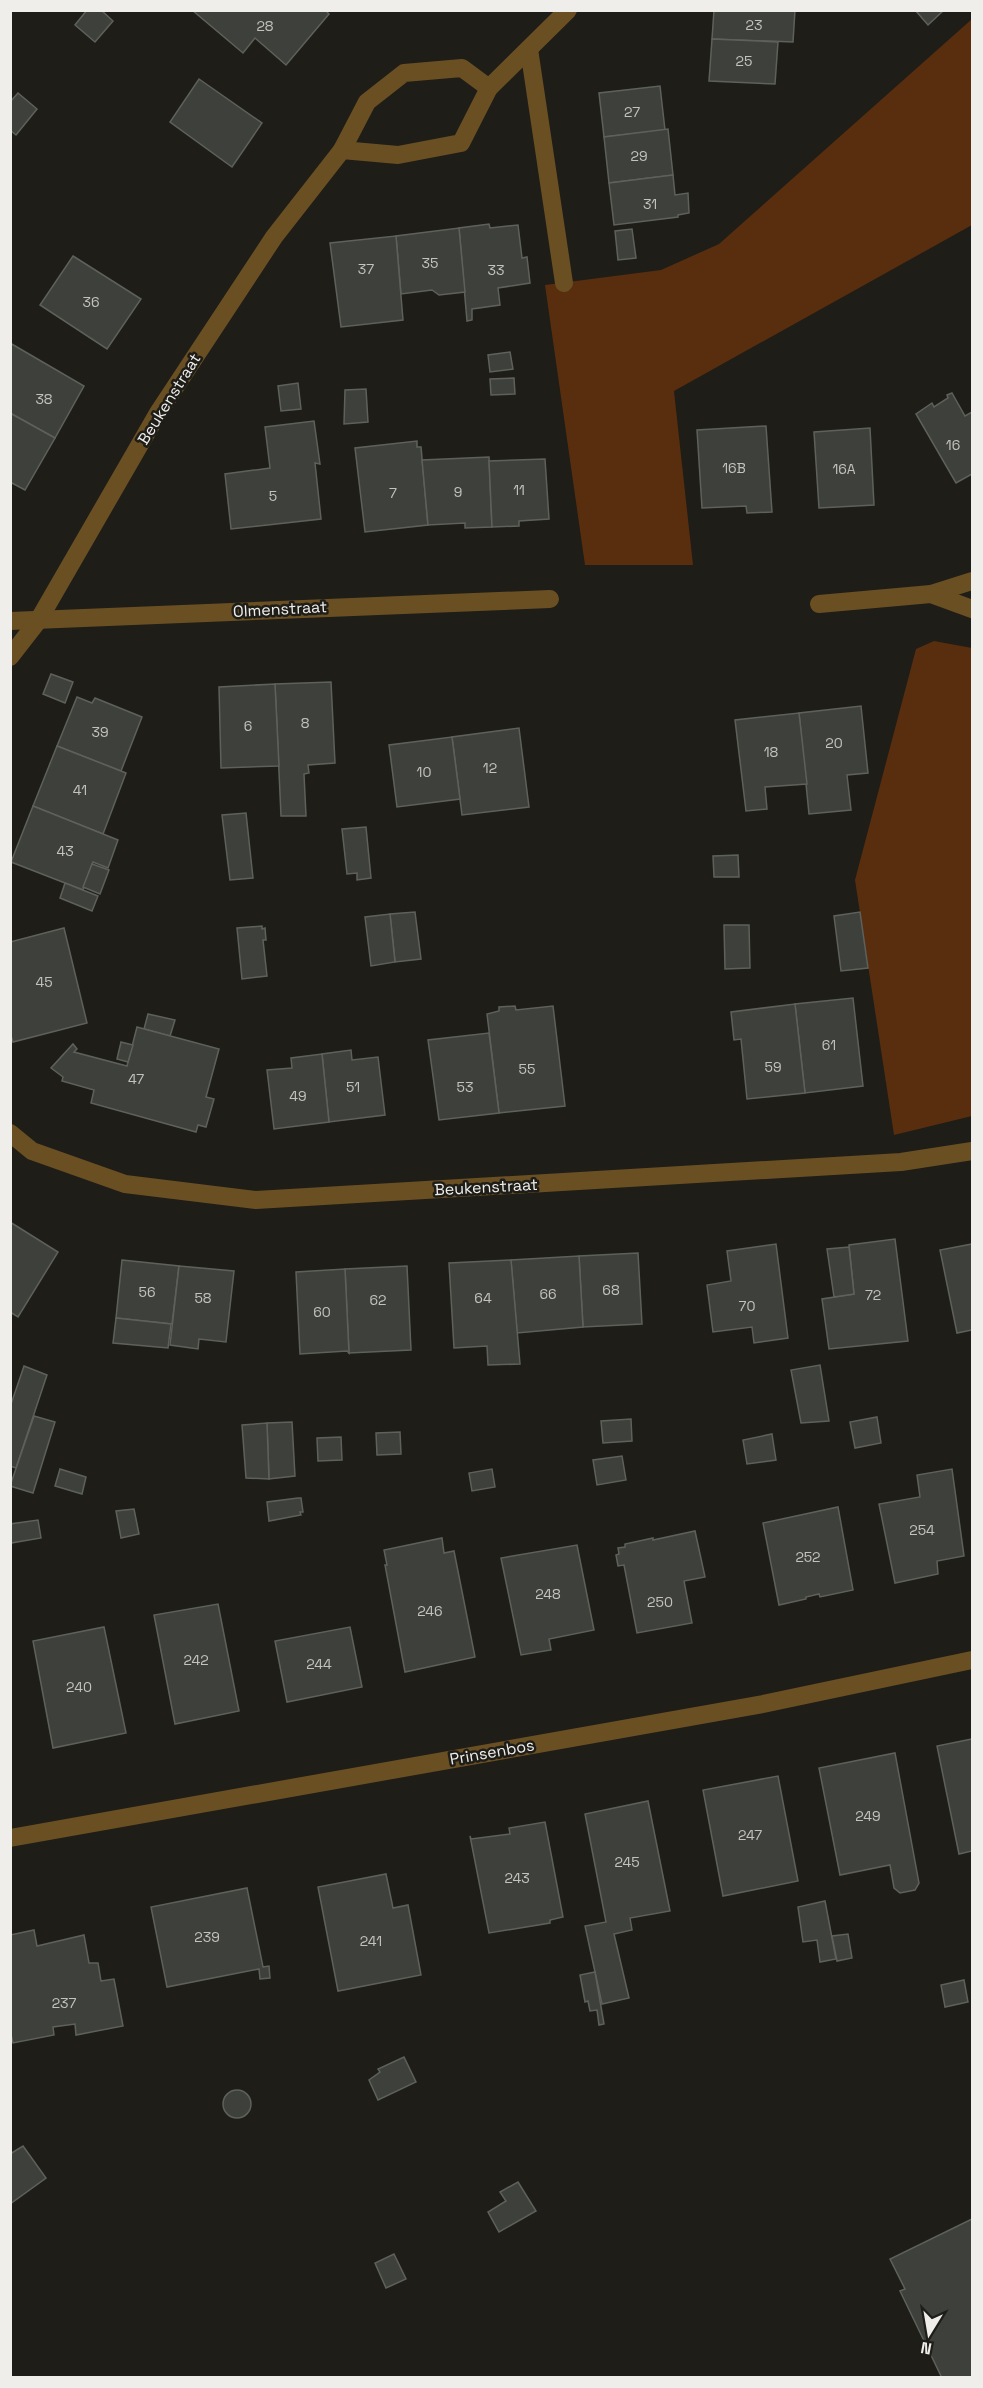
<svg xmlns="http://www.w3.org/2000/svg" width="983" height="2388" font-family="'Space Grotesk',sans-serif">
	<rect width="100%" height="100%" fill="#1e1d18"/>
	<g fill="#582e0e">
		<polygon points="972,19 972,225 674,391 693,565 585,565 545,285 661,270 719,244"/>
		<polygon points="934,641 972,648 972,1116 894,1135 855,880 916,649"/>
	</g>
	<g fill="#3e403b" stroke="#5e615b" stroke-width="1.5">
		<polygon points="87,10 101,10 113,21 95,42 75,25"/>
		<polygon points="192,10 325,10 329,14 286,65 255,38 243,53"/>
		<polygon points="714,10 795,10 793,42 712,39"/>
		<polygon points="915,10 944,10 928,25"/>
		<polygon points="712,39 778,42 775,84 709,81"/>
		<polygon points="199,79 262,123 232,167 170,122"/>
		<polygon points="660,86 665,130 604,137 599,93"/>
		<polygon points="18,93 37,109 16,135 10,130 10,102"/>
		<polygon points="668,129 673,175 609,183 604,137"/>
		<polygon points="673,175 675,195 688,193 689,213 678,215 678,217 614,225 609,183"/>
		<polygon points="489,224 490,228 518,225 522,258 527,257 530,283 498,288 500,305 472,309 472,320 467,321 459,228"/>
		<polygon points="459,228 465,292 439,295 432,290 401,294 396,236"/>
		<polygon points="632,229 636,258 618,260 615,231"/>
		<polygon points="396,236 403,320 341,327 330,243"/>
		<polygon points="73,256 141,299 107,349 40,305"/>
		<polygon points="10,343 84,386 55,438 10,413"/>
		<polygon points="510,352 513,369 490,372 488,355"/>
		<polygon points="514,378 515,394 491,395 490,379"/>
		<polygon points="298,383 301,409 281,411 278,386"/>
		<polygon points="366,389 368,422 344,424 345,390"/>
		<polygon points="952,393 965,416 972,412 972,474 956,483 916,414 932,403 934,407 948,398 947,395"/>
		<polygon points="10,413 55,438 25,490 10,482"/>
		<polygon points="314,421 320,464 315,463 321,519 231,529 225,474 270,468 265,427"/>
		<polygon points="766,426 772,512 747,513 746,506 702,508 697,430"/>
		<polygon points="870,428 874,505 819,508 814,432"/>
		<polygon points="417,441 417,447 421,447 428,525 365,532 355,448"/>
		<polygon points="489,457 492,527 465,528 465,523 428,525 422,460"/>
		<polygon points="545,459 549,519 519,521 519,526 492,527 489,461"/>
		<polygon points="51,674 73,682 65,703 43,694"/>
		<polygon points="331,682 335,763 308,765 309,773 304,774 306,816 281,816 275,684"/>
		<polygon points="275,684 279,766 221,768 219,687"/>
		<polygon points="77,697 92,703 95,698 142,717 121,771 57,746"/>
		<polygon points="861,706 868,773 847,775 851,810 809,814 799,713"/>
		<polygon points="799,713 807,784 765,787 767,809 746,811 735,720"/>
		<polygon points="519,728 529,807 462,815 452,737"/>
		<polygon points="452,737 460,799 397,807 389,745"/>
		<polygon points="57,746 126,773 103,834 33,806"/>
		<polygon points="33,806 118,840 108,868 93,862 83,890 11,862"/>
		<polygon points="246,813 253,878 230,880 222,815"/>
		<polygon points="366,827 371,878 357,880 357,873 347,874 342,829"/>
		<polygon points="738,855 739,877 714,877 713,856"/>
		<polygon points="92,864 109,870 100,894 83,887"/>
		<polygon points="65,883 98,896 92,911 60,898"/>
		<polygon points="415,912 421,959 395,962 390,914"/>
		<polygon points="860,912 868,968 841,971 834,916"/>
		<polygon points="390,914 395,962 371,966 365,917"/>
		<polygon points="724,925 749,925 750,968 725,969"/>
		<polygon points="262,926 262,929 265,928 266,940 263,940 267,976 242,979 237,928"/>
		<polygon points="64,928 87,1023 13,1042 10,1033 10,942"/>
		<polygon points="853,998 863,1086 805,1093 795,1004"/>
		<polygon points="795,1004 805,1093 747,1099 741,1039 734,1040 731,1012"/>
		<polygon points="515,1006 516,1010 553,1006 565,1106 499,1113 487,1014 499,1011 499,1007"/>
		<polygon points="148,1014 175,1020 170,1036 144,1029"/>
		<polygon points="137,1027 219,1049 206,1097 214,1099 206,1127 198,1125 196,1132 91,1103 94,1090 62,1081 63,1077 51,1068 73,1044 77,1049 74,1052 127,1066"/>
		<polygon points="489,1033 499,1113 439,1120 428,1040"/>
		<polygon points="121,1042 133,1045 128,1062 117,1059"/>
		<polygon points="351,1050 352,1060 378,1057 385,1115 329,1122 322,1054"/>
		<polygon points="322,1054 329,1122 274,1129 267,1070 292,1068 291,1058"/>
		<polygon points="10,1222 58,1252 18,1317 10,1312"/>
		<polygon points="895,1239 908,1341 829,1349 822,1299 854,1294 849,1245"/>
		<polygon points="776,1244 788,1338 754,1343 752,1327 713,1332 707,1285 731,1281 727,1251"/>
		<polygon points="972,1244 972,1330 957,1333 940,1250"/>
		<polygon points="849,1247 854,1294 834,1297 827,1249"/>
		<polygon points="638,1253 642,1324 583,1327 579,1256"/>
		<polygon points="579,1256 583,1327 517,1333 511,1260"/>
		<polygon points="122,1260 179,1266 172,1324 116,1318"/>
		<polygon points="511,1260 520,1364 488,1365 487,1346 454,1348 449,1263"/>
		<polygon points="179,1266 234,1271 226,1342 199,1339 198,1349 170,1345"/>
		<polygon points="407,1266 411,1350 349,1353 345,1269"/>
		<polygon points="345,1269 349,1353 347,1351 300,1354 296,1272"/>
		<polygon points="116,1318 171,1324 168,1348 113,1343"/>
		<polygon points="820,1365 829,1421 801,1423 791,1370"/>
		<polygon points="24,1366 47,1375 16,1468 10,1466 10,1407"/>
		<polygon points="34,1416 55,1422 33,1493 10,1486"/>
		<polygon points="877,1417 881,1443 855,1448 850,1422"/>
		<polygon points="631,1419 632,1441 603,1443 601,1421"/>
		<polygon points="292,1422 295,1476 269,1479 267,1423"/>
		<polygon points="267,1423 269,1479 246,1478 242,1425"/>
		<polygon points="400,1432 401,1454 377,1455 376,1433"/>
		<polygon points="772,1434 776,1460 747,1464 743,1440"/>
		<polygon points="341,1437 342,1460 318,1461 317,1438"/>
		<polygon points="622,1456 626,1480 597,1485 593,1460"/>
		<polygon points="60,1469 86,1477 82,1494 55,1486"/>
		<polygon points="492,1469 495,1487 472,1491 469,1473"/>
		<polygon points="952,1469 964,1556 937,1561 938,1574 895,1583 879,1504 920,1497 917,1475"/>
		<polygon points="298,1498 301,1498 303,1512 300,1512 301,1515 269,1521 267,1502"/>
		<polygon points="838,1507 853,1590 820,1597 819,1594 806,1597 806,1599 779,1605 763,1523"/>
		<polygon points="134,1509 139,1534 121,1538 116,1511"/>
		<polygon points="38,1520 41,1538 11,1543 10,1524"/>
		<polygon points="695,1531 705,1577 684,1581 692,1623 637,1633 624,1565 618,1566 616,1555 619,1554 618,1548 625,1547 625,1544 653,1538 653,1540"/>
		<polygon points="442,1538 444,1553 454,1551 475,1657 405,1672 385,1565 387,1565 384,1550"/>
		<polygon points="577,1545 594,1630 549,1639 551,1650 521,1655 501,1558"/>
		<polygon points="218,1604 239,1711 175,1724 154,1615"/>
		<polygon points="104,1627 126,1733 53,1748 33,1641"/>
		<polygon points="350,1627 362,1687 287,1702 275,1641"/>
		<polygon points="972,1739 972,1851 959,1854 937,1746"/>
		<polygon points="895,1753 919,1883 915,1890 900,1893 894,1888 890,1865 840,1875 819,1768"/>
		<polygon points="778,1776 798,1881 723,1896 703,1790"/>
		<polygon points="648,1801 670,1911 630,1918 632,1930 614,1934 629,1998 602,2004 585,1926 606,1922 585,1814"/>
		<polygon points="545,1822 563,1917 550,1920 550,1923 489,1933 470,1836 471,1839 510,1834 509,1828"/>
		<polygon points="386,1874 393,1908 408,1905 421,1975 338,1991 318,1887"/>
		<polygon points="247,1888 263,1967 269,1966 270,1978 260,1979 259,1969 167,1987 151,1907"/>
		<polygon points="825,1901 836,1959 820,1962 817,1940 803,1942 798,1907"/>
		<polygon points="34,1930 37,1946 84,1935 89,1963 98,1963 101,1981 114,1979 123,2026 76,2035 75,2024 53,2027 54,2035 13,2043 10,2030 10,1935"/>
		<polygon points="848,1934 852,1958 837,1961 832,1936"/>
		<polygon points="595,1972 604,2024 599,2025 597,2010 590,2011 588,2001 585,2002 580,1975"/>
		<polygon points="964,1980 968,2002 945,2007 941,1985"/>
		<polygon points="404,2057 416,2082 378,2100 369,2080 380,2072 378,2069"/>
		<circle cx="237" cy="2104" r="14"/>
		<polygon points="23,2146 46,2178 10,2204 10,2154"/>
		<polygon points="518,2182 536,2211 499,2232 488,2212 506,2201 500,2192"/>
		<polygon points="972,2219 972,2378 942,2378 900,2291 905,2289 890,2259"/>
		<polygon points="394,2254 406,2279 386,2288 375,2263"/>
	</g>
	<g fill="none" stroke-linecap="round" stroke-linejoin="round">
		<g stroke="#6a4f23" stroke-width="18">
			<polyline points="529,49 564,283"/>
			<polyline points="342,150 367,102 404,73 462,68 489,88"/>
			<polyline points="931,594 972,581"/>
			<polyline points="819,604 931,594 972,609"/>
			<polyline points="10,621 550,599"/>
			<polyline points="10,657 38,621 158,413 274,237 342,150 398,155 461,143 489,88 568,10"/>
			<polyline points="10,1133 32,1151 125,1184 256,1200 901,1162 972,1151"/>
			<polyline points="10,1838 763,1704 972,1660"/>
		</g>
	</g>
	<g text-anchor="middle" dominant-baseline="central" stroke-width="5" stroke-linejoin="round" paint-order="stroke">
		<g font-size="14" fill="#c3c2bf">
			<text x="754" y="25">23</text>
			<text x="265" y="26">28</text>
			<text x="744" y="61">25</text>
			<text x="632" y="112">27</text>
			<text x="639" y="156">29</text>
			<text x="650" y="204">31</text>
			<text x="430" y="263">35</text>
			<text x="366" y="269">37</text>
			<text x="496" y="270">33</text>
			<text x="91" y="302">36</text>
			<text x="44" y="399">38</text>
			<text x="953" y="445">16</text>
			<text x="734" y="468">16B</text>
			<text x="844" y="469">16A</text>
			<text x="519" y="490">11</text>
			<text x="458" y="492">9</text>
			<text x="393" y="493">7</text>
			<text x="273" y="496">5</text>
			<text x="305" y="723">8</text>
			<text x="248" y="726">6</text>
			<text x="100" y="732">39</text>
			<text x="834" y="743">20</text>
			<text x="771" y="752">18</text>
			<text x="490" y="768">12</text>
			<text x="424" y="772">10</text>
			<text x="80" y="790">41</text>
			<text x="65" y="851">43</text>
			<text x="44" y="982">45</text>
			<text x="829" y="1045">61</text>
			<text x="773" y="1067">59</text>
			<text x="527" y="1069">55</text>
			<text x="136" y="1079">47</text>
			<text x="353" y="1087">51</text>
			<text x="465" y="1087">53</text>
			<text x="298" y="1096">49</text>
			<text x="611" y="1290">68</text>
			<text x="147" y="1292">56</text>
			<text x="548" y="1294">66</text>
			<text x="873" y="1295">72</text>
			<text x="203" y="1298">58</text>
			<text x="483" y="1298">64</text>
			<text x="378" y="1300">62</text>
			<text x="747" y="1306">70</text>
			<text x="322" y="1312">60</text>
			<text x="922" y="1530">254</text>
			<text x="808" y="1557">252</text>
			<text x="548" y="1594">248</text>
			<text x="660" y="1602">250</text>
			<text x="430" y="1611">246</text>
			<text x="196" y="1660">242</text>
			<text x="319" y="1664">244</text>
			<text x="79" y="1687">240</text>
			<text x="868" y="1816">249</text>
			<text x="750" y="1835">247</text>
			<text x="627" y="1862">245</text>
			<text x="517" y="1878">243</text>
			<text x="207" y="1937">239</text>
			<text x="371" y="1941">241</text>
			<text x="64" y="2003">237</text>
		</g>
		<g font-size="16" fill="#efeeeb" stroke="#1e1d18">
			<text transform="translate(169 399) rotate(-58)">Beukenstraat</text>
			<text transform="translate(280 609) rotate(-3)">Olmenstraat</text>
			<text transform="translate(486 1187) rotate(-3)">Beukenstraat</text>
			<text transform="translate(492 1752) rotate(-10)">Prinsenbos</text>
		</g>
	</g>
	<rect width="983" height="2388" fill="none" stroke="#efeeeb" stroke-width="24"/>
	<g transform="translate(929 2334) rotate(191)" stroke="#1e1d18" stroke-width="4.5" paint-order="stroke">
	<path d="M0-4.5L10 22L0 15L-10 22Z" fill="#efeeeb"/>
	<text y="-9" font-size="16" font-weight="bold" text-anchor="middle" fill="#efeeeb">N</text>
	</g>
</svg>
